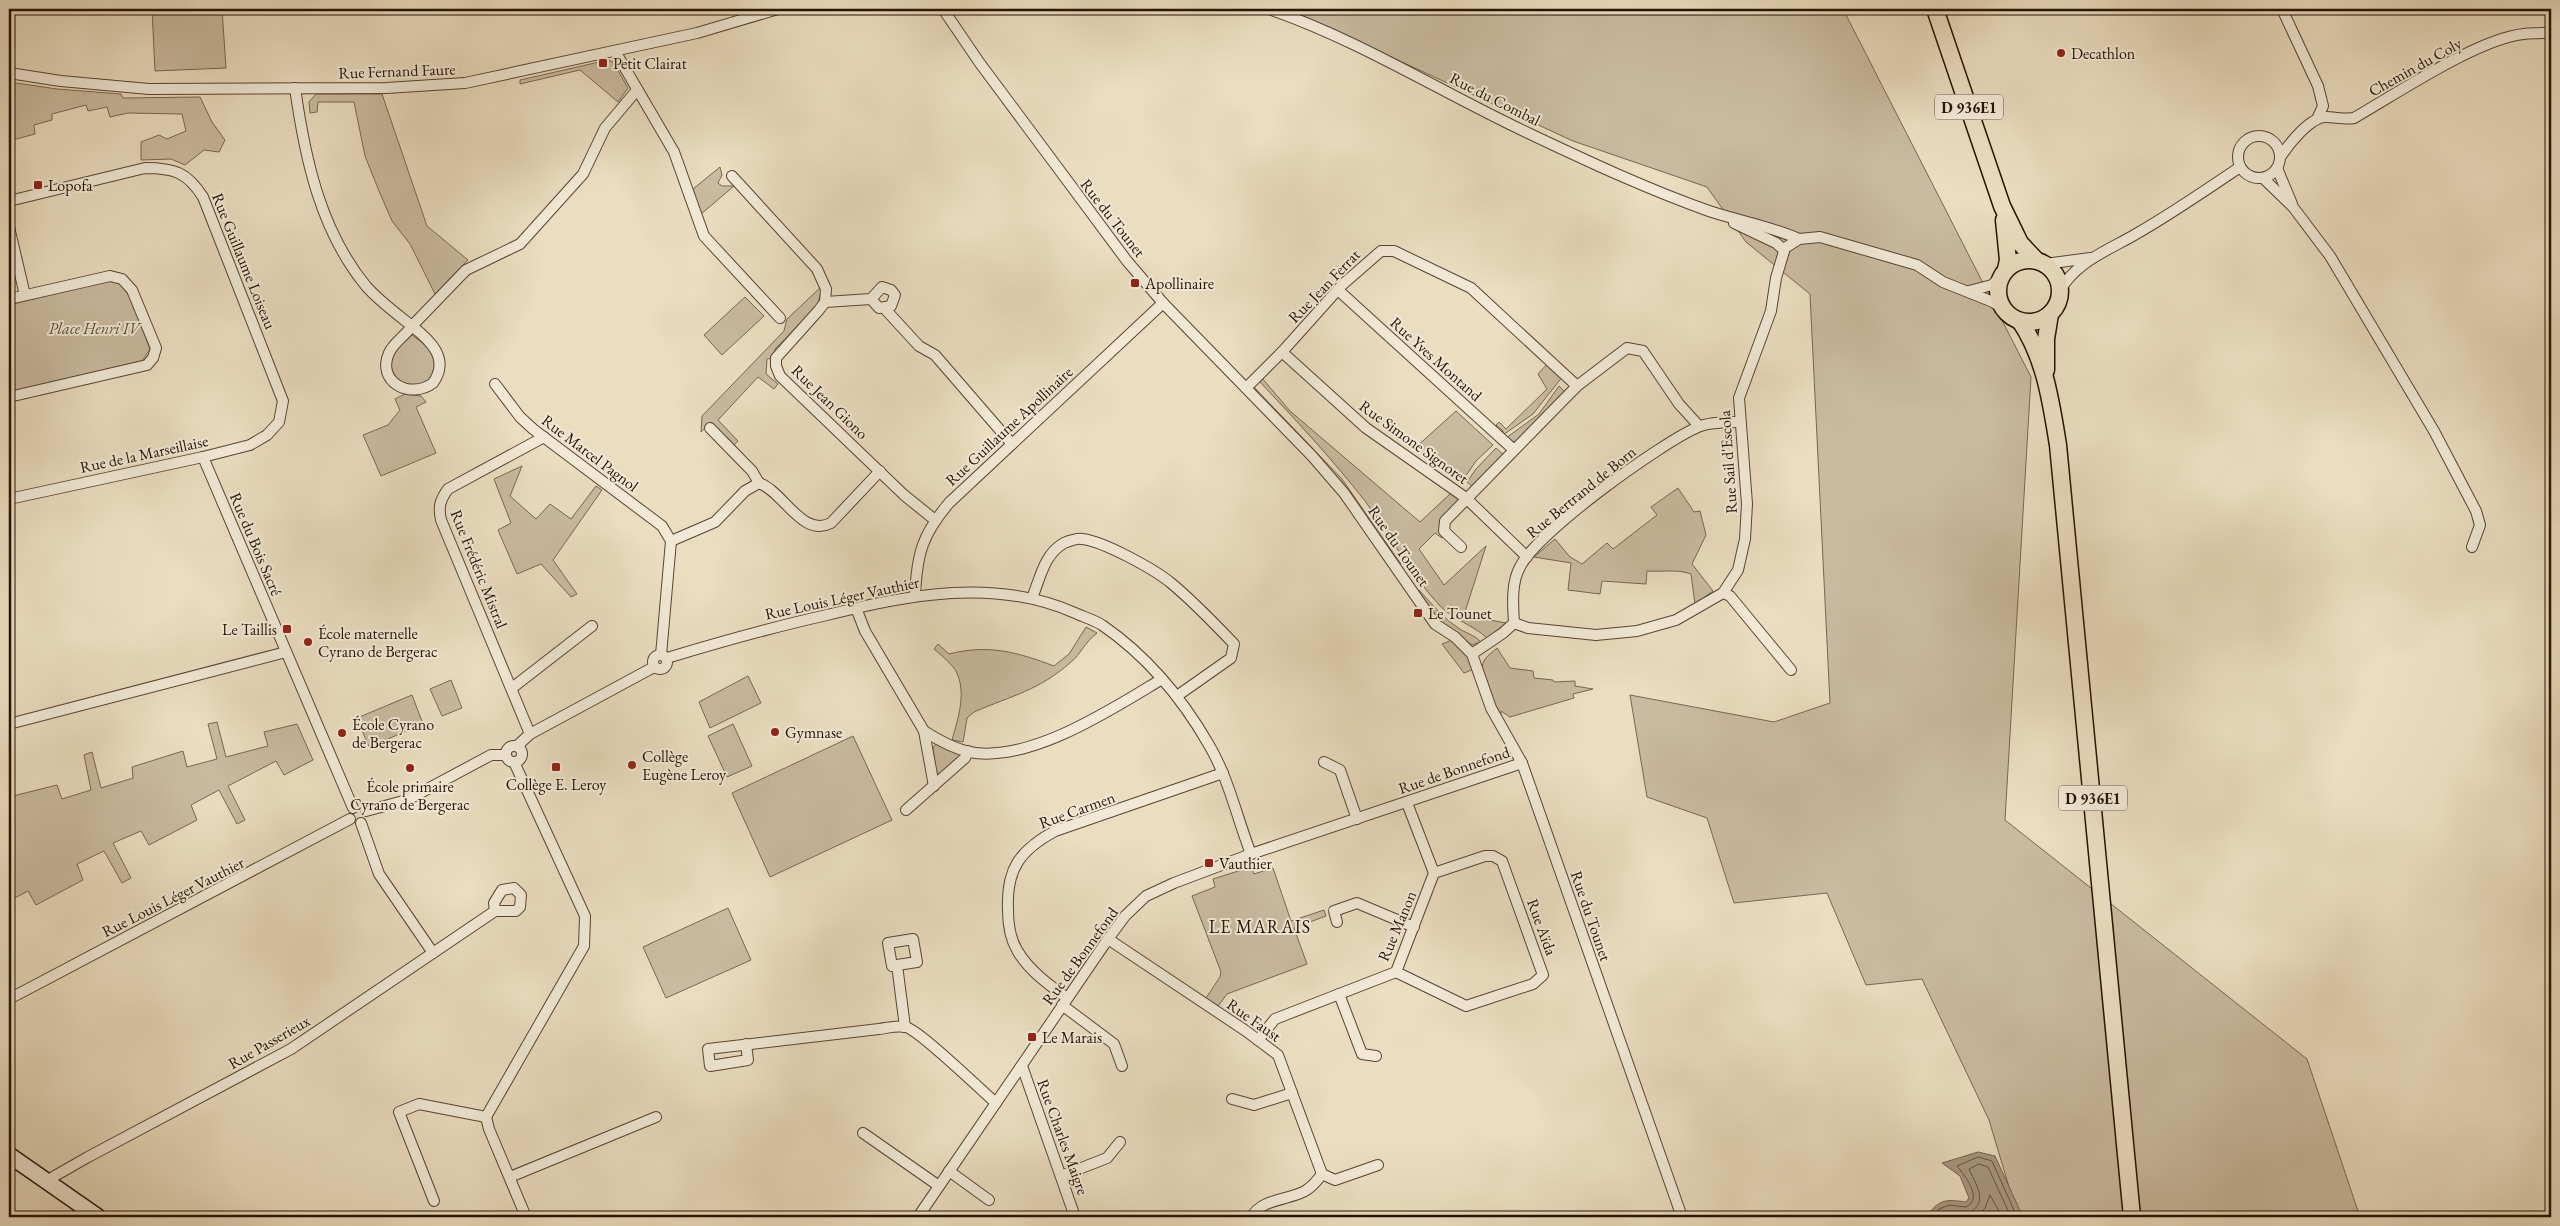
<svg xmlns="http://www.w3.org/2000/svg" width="2560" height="1226" font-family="'EB Garamond',serif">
	<rect width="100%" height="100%" fill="#eaddc0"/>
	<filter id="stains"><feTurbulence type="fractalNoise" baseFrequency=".004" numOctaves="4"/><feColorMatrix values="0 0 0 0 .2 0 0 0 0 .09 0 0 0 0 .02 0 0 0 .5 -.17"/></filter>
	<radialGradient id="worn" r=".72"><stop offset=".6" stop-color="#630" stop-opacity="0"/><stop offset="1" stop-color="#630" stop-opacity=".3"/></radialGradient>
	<g fill="#c9baa0" stroke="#786652">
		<polygon points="152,9 222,9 226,68 155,71"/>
		<polygon points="1287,9 1843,9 2031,377 2005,820 2307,1059 2360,1217 2018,1217 1989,1120 1922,979 1866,985 1827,893 1734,903 1707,818 1647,797 1630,695 1774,722 1830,703 1810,294 1746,242 1707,187 1573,141"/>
		<polygon points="608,60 613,62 628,88 618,102 580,70 520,84 520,80"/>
		<polygon points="9,82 57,89 121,94 123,98 200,97 212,122 225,140 219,152 204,150 185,165 171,159 141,160 141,142 159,135 167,139 186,131 182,114 128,113 110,117 107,107 88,111 86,105 52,114 52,120 34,125 35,134 9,141"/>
		<polygon points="316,94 382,94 427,226 468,260 435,294 410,244 392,221 379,191 365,156 354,102 318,102 317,112 310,113 309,102"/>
		<polygon points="720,167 722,175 718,183 722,186 734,186 700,215 693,189"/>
		<polygon points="112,280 120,281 128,289 150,349 142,361 9,392 9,305"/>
		<polygon points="822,286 818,305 775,349 774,358 767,359 766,374 778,384 774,389 758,377 718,420 738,441 734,445 711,422 701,432 702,416 784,331 787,319"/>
		<polygon points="745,297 764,316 722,355 704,335"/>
		<path d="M411 334 430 349 436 362C430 383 429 384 407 387 380 367 392 354 411 334Z"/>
		<polygon points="1548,363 1563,376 1533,414 1503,435 1503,431 1496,425 1499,422 1506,429 1547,389 1538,374"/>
		<path d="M1262 378 1290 411 1420 522 1451 493 1459 499 1441 520 1442 538 1435 533 1419 549 1444 585 1486 546 1464 615 1506 623 1487 638C1473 625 1454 620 1440 606 1411 575 1390 535 1365 501 1332 459 1296 420 1259 381Z"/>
		<polygon points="1253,386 1342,479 1401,564 1399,566 1253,390"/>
		<polygon points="1559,386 1566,393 1518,442 1510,441 1506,438 1539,414"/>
		<polygon points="405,394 421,396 426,402 416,407 436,453 381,476 363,435 388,425 400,410 395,399"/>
		<polygon points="1456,411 1493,445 1476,461 1463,480 1415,448"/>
		<polygon points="1496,448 1504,455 1473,487 1467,482 1476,469"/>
		<polygon points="522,466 510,496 536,519 550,504 571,519 596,486 602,490 553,560 577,594 571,597 541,564 517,574 498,530 511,523 494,479"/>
		<path d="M1678 488 1694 512 1700 511 1706 535 1692 564 1713 591 1695 604 1691 574C1678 569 1662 572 1647 571L1646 584 1602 581 1600 594 1568 590 1571 563 1534 557 1555 539 1570 557 1582 564 1607 543 1613 549 1657 515 1651 507Z"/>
		<path d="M1419 590C1431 603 1442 617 1457 627 1466 634 1472 633 1481 642L1472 645 1435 618 1416 591Z"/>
		<path d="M1086 627 1097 633C1084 643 1081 654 1071 662 1038 691 1013 695 974 712L967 718 963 742 952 740C958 718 967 693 956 671 951 663 941 655 934 649L938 644 949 654C988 644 1017 652 1054 666L1069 654Z"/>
		<polygon points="1452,640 1466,654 1474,669 1464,673 1442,644"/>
		<path d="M1497 648 1510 668 1533 671 1534 678 1553 680 1554 682 1575 681V686L1593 689 1573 694 1574 698 1510 717 1501 711V716C1493 702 1475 674 1485 659 1488 655 1494 651 1497 648Z"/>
		<polygon points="748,676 761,703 710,728 699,702"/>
		<polygon points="451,680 462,708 442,716 430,689"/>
		<polygon points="412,695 423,724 369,747 357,718"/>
		<polygon points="217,722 226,757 268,746 264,732 297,724 313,760 284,775 276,761 228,786 245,820 237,824 219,790 191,805 197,820 149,845 141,831 113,843 131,878 122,883 104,851 77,864 83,880 36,905 28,891 9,901 9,797 57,785 62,799 91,790 84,755 92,752 101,788 133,778 132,767 183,751 187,767 217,759 208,724"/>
		<polygon points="733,724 752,766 727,777 708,736"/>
		<polygon points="853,736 892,820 770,877 732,793"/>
		<polygon points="936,744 960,753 962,757 941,775 936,773 933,748"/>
		<polygon points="1251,867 1254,874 1273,868 1291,921 1324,910 1326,916 1294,928 1307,964 1227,994 1218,1006 1206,998 1220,977 1221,972 1192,896 1215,887 1213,879"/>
		<polygon points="728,908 751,960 666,998 643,947"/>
	</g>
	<path fill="#a79880" stroke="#73624e" d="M1978 1152 1995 1156 2023 1217H1932L1931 1211C1941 1198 1951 1200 1966 1202L1969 1198 1960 1176 1942 1163Z"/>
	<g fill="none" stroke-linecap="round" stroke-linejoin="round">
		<g stroke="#665442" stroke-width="1">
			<path d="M1937 1217 1939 1209 1949 1205 1966 1207C1984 1198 1964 1175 1957 1166L1978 1157 1992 1161 2017 1217"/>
			<path d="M1943 1217 1944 1214 1950 1211 1970 1212C1989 1202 1975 1183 1969 1169L1979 1164 1988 1167 2011 1217"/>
			<polyline points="1976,1217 1985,1208 1990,1195 2002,1217"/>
		</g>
		<g stroke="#574432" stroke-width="12">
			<g id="street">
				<polyline points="943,9 979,62 1127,261 1163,303 1312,456 1344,493 1435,624 1455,637 1472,654 1491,708 1522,763 1682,1217"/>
				<path d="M1269 9C1359 40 1441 92 1528 133 1587 161 1647 189 1709 211 1739 221 1770 226 1799 239"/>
				<polyline points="2282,9 2318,86 2323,106 2317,119"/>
				<polyline points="9,11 15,9"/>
				<polyline points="615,51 674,152 704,236 780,318"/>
				<polyline points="9,73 61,81 149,89 386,88 465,83 697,33 778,9"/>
				<path d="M295 88C305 158 320 230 366 286 379 301 397 314 412 326L466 270 520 244 583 174 605 128 637 90"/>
				<circle cx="2259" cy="157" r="21"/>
				<path d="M2281 156C2289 144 2310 117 2326 117 2336 117 2344 120 2354 118 2396 94 2479 38 2524 34 2533 33 2542 33 2551 33"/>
				<polyline points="2277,168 2292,204"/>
				<polyline points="732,176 817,269 826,289 825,302 819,310 776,358 776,366 780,376 904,495 935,520"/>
				<polyline points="2263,178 2293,207 2330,256 2434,431 2476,511 2480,525 2472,547"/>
				<path d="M9 201 145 168C174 168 187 172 203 197L283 401 279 422 267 435 250 445 203 457 9 499"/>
				<polyline points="1734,223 1776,243 1784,250"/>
				<polyline points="9,227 25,295"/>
				<polyline points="2045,264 2090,258"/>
				<polyline points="1338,290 1514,450"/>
				<polyline points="1969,291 1992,285 2000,277"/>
				<path d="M2060 291C2075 262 2109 250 2136 234 2171 214 2206 190 2240 167"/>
				<polyline points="9,299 110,276 122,279 132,290 156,348 153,358 147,365 9,397"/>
				<polyline points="825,302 871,299 879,308 891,306 895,295 891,290 882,287 871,299"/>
				<polyline points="885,309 919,346 935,355 1012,444"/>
				<path d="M412 326C431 341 450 359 433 383 410 400 376 382 389 353 393 343 405 336 412 326Z"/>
				<polyline points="1282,352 1366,428 1466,498 1527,557"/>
				<polyline points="495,384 520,417 533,429 662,526 671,541 661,655"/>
				<polyline points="1246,388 1282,352 1342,285 1381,251 1394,251 1471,288 1577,386"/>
				<polyline points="710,428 752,471 759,483"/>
				<polyline points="203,457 353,808"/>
				<path d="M671 541 715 522 745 491 759 483C784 492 802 538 831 523L880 471"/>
				<polyline points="1461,547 1444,531 1445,521 1577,386 1627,348 1643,351 1679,404 1699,426"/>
				<polyline points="1723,593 1730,596 1791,670"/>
				<path d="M915 595C917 554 922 535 949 503L1163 303"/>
				<path d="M1032 598C1040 579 1044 554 1064 543 1069 541 1077 538 1082 539 1103 541 1154 569 1171 583 1194 602 1214 623 1234 644L1231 658 1177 696"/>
				<path d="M856 608 865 631 924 731C938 740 953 748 969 752 1029 764 1112 709 1162 679"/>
				<polyline points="1514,623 1528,628 1596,635 1637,631 1676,620 1723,593 1738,570 1745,539 1747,504 1739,398 1771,311 1776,278 1785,248 1799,239 1820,237 1917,265 1943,282 1993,302 2002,308"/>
				<path d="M1472 654 1503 633 1514 623C1513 605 1511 583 1520 567 1537 532 1661 443 1698 427 1709 422 1727 422 1739 422"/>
				<circle cx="660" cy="662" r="7"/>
				<path d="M667 658C720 642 773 627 827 615 909 595 994 577 1075 613 1084 617 1094 620 1102 625 1147 656 1182 698 1209 745 1229 779 1237 818 1251 854"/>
				<polyline points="512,688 592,626"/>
				<polyline points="9,724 286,652"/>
				<polyline points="924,731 934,786"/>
				<path d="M530 734 441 520C438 507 440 500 448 489L544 437"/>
				<polyline points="517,746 530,734 654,667"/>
				<circle cx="514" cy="754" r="8"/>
				<polyline points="1324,762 1340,770 1357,819"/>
				<polyline points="906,810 965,758 968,751"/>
				<polyline points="366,811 407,800 491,755 506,755"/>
				<polyline points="361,823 379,874 433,953"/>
				<polyline points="1337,922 1334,911 1357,903 1414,927"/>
				<polyline points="1108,939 1246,1031 1278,1055 1322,1174"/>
				<polyline points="897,965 892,966 888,943 913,939 917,962 897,965 905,1027"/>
				<polyline points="1396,972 1466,1006 1533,984 1543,975 1502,861 1493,856 1485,856 1434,873"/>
				<polyline points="1339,994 1362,1054 1376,1056"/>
				<path d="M1067 998C1049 985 1028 970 1017 950 1010 938 1008 924 1008 910 1006 869 1020 850 1055 831L1223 773"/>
				<polyline points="9,999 350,819"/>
				<polyline points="1062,1005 1114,1044 1122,1066"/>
				<polyline points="1258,1040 1275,1019 1396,972 1434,873 1407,803"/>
				<path d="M746 1044 748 1060 710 1066 708 1049 879 1029C887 1028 897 1025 906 1027 920 1031 980 1089 996 1103"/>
				<polyline points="1022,1066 1075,1217"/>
				<polyline points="1232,1099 1254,1105 1292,1093"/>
				<polyline points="486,1117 584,946 585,916 514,762"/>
				<polyline points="486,1117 489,1129 526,1217"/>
				<polyline points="863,1133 939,1186"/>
				<polyline points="949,1171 989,1200"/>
				<polyline points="1061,1176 1107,1158 1120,1142"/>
				<polyline points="510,1177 656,1117"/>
				<polyline points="49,1183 53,1177 88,1157 291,1049 495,911 516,911 520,907 521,895 514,888 502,890 494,903 495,911"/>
				<polyline points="434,1201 399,1112 419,1104 486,1117"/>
				<polyline points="918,1217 1108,939 1125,916 1146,896 1174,883 1251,854 1522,763"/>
				<path d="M1252 1217C1260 1199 1289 1200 1305 1191 1312 1187 1317 1181 1322 1174L1335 1180 1378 1165"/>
			</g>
		</g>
		<g stroke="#261103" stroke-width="18">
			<polyline id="secondary" points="9,1155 98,1217"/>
		</g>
		<g stroke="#261103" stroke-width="19">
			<g id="primary">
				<polyline points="1935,9 2002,206 2020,243 2036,260"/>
				<polyline points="2004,220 2008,260 2006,269"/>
				<circle cx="2029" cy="291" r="31"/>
				<path d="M2020 321C2045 358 2051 402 2058 445L2132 1217"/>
				<polyline points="2046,370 2046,339 2050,314"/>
			</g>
		</g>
		<use href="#street" stroke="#f1e9d6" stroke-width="10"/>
		<use href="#secondary" stroke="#f1e9d6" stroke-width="15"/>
		<use href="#primary" stroke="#eaddc0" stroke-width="16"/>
	</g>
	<g fill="#8f2418" stroke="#f1e9d6" stroke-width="2">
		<circle cx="2061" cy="53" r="5"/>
		<rect x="598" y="58" width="10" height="10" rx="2.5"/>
		<rect x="33" y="180" width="10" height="10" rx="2.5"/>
		<rect x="1130" y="278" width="10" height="10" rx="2.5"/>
		<rect x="1413" y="608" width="10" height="10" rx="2.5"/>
		<rect x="282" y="624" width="10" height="10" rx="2.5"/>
		<circle cx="308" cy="642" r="5"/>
		<circle cx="775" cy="732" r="5"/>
		<circle cx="342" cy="733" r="5"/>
		<circle cx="632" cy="765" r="5"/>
		<rect x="551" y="762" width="10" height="10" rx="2.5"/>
		<circle cx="410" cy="768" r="5"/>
		<rect x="1204" y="858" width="10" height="10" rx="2.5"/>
		<rect x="1027" y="1032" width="10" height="10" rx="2.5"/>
	</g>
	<g text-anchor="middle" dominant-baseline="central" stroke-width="4" stroke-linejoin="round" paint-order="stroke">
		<g fill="#f1e9d6" stroke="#635242" stroke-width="1">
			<rect x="1935" y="94.5" width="68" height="25" rx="4"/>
			<rect x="2059" y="785.5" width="68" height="25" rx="4"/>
		</g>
		<g font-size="15" font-weight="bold" fill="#261103">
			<text x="1969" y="107">D 936E1</text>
			<text x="2093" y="798">D 936E1</text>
		</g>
		<g font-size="16" fill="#261103" stroke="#f1e9d6" text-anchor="start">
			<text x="2071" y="53">Decathlon</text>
			<text x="613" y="63">Petit Clairat</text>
			<text x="48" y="185">Lopofa</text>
			<text x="1145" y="283">Apollinaire</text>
			<text x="1428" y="613">Le Tounet</text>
			<text x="277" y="629" text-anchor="end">Le Taillis</text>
			<text x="318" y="633">École maternelle<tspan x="318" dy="18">Cyrano de Bergerac</tspan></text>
			<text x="352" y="724">École Cyrano<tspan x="352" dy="18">de Bergerac</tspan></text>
			<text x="785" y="732">Gymnase</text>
			<text x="642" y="756">Collège<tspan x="642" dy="18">Eugène Leroy</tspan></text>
			<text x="556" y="784" text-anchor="middle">Collège E. Leroy</text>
			<text x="410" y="786" text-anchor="middle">École primaire<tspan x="410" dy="18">Cyrano de Bergerac</tspan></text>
			<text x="1219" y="863">Vauthier</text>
			<text x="1042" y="1037">Le Marais</text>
		</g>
		<g font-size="16" fill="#261103" stroke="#f1e9d6">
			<text transform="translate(2415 67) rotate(-29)">Chemin du Coly</text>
			<text transform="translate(397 71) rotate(-2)">Rue Fernand Faure</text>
			<text transform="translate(1495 99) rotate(27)">Rue du Combal</text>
			<text transform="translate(1113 218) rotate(52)">Rue du Tounet</text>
			<text transform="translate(244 261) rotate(68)">Rue Guillaume Loiseau</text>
			<text transform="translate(1324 286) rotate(-46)">Rue Jean Ferrat</text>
			<text transform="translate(1436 359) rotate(42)">Rue Yves Montand</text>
			<text transform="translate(830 402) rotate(44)">Rue Jean Giono</text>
			<text transform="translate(1009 426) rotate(-43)">Rue Guillaume Apollinaire</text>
			<text transform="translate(1414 442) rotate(36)">Rue Simone Signoret</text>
			<text transform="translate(590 453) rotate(37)">Rue Marcel Pagnol</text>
			<text transform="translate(144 454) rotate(-12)">Rue de la Marseillaise</text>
			<text transform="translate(1728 462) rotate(-94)">Rue Sail d'Escola</text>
			<text transform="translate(1581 492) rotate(-39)">Rue Bertrand de Born</text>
			<text transform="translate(256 544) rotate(67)">Rue du Bois Sacré</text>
			<text transform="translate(1399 546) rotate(55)">Rue du Tounet</text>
			<text transform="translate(479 569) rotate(68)">Rue Frédéric Mistral</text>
			<text transform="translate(842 598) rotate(-12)">Rue Louis Léger Vauthier</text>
			<text transform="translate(1454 770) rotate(-19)">Rue de Bonnefond</text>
			<text transform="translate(1077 810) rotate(-20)">Rue Carmen</text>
			<text transform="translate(173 897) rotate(-27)">Rue Louis Léger Vauthier</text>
			<text transform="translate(1591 916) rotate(71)">Rue du Tounet</text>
			<text transform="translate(1397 926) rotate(-67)">Rue Manon</text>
			<text transform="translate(1542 927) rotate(70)">Rue Aïda</text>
			<text transform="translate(1080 956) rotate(-54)">Rue de Bonnefond</text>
			<text transform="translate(1254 1020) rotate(35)">Rue Faust</text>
			<text transform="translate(269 1042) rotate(-30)">Rue Passerieux</text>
			<text transform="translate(1063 1137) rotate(70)">Rue Charles Maigre</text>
		</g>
		<g font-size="16" font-style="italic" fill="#5f4c3a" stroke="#f1e9d6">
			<text x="94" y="328">Place Henri IV</text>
		</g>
		<g font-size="18" letter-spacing="1" fill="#261103" stroke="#f1e9d6">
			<text x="1260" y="926">LE MARAIS</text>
		</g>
	</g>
	<rect width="2560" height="1226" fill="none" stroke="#eaddc0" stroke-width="30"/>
	<rect x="10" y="10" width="2540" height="1206" fill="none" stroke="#261103" stroke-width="2.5"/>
	<rect x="15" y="15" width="2530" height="1196" fill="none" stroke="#261103"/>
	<rect width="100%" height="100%" filter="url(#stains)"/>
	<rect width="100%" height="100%" fill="url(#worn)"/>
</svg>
